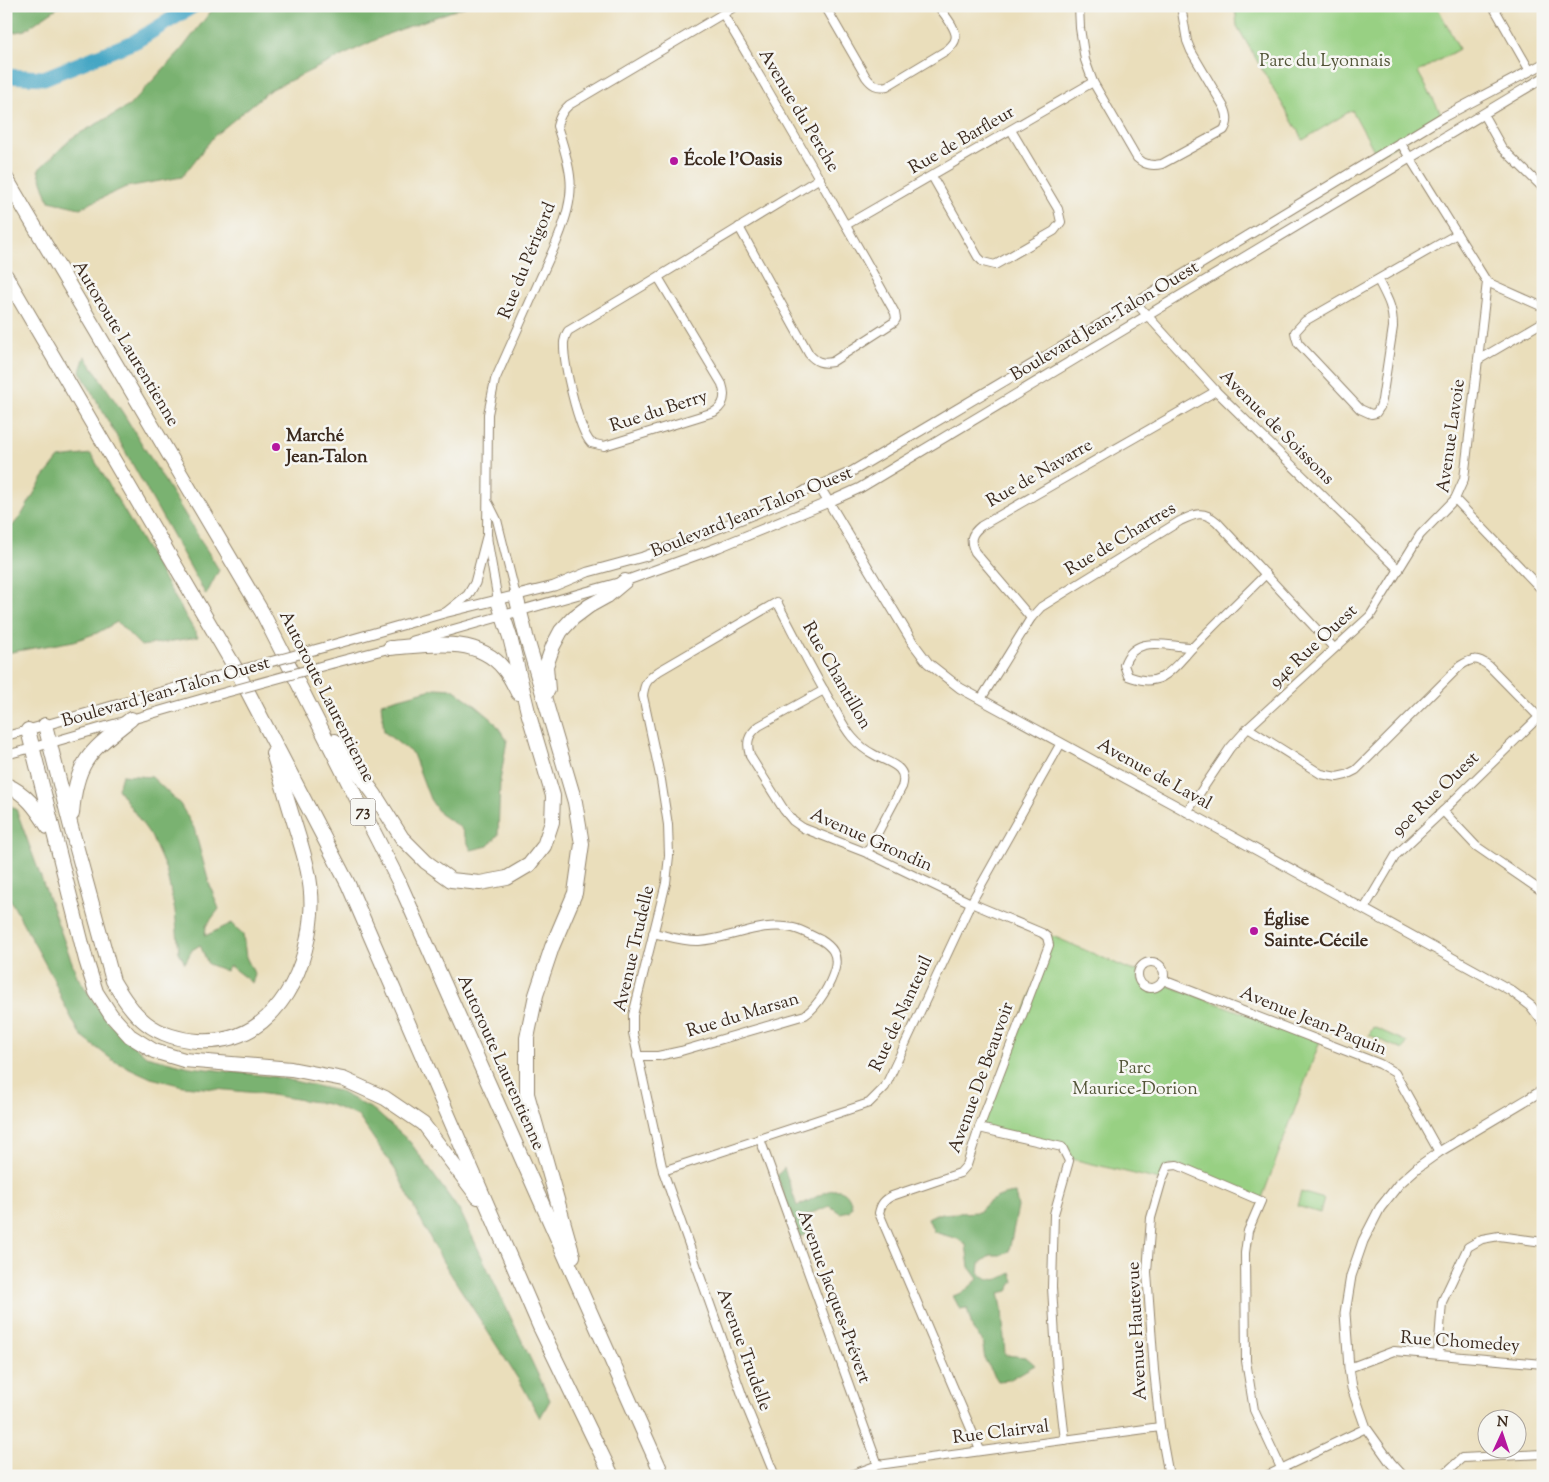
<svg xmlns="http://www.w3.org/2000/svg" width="1549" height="1482" font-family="'Sorts Mill Goudy',serif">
	<rect width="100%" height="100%" fill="#f6f6f2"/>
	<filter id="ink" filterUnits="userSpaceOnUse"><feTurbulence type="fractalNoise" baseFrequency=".02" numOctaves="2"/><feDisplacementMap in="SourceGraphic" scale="10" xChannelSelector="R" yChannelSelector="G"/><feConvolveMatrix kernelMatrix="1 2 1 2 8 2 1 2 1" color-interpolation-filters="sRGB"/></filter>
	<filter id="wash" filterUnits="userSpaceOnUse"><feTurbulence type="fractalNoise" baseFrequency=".0096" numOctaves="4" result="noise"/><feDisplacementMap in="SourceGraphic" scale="20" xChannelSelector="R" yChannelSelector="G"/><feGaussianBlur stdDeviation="1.12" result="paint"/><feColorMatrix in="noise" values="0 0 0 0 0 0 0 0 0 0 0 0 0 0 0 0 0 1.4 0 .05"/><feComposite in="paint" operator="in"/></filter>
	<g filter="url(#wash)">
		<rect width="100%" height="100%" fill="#eadebb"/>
		<g fill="#98d083" stroke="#6a7d50">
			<polygon points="1235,6 1437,6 1459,49 1418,72 1443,117 1377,156 1352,110 1303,140 1237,26"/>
			<polygon points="1042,933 1055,937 1131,970 1139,971 1138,979 1145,987 1154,988 1161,983 1320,1041 1261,1201 1177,1165 1168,1166 1162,1180 1155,1179 1068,1158 1062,1147 979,1128 1049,948"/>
			<polygon points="1373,1027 1407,1042 1403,1050 1369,1035"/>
			<polygon points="1301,1192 1324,1199 1320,1213 1297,1206"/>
		</g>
		<g fill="#7ab271" stroke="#5a6e48">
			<polygon points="6,6 60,6 25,30 6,34"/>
			<polygon points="215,6 466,6 388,34 270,90 214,136 182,177 126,187 80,208 49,201 38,170 73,137 129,106 181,50"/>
			<polygon points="85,356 123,413 219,570 206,595 80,371"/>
			<polygon points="91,454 198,637 141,646 117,622 97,633 74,641 6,653 6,533 21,516 43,478 59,458"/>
			<polygon points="436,688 453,689 475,705 493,720 507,740 500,781 498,835 488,846 471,850 461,828 440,814 430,799 413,754 384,732 381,703"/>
			<polygon points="122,775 152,777 180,804 194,828 209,883 219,909 206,926 205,936 232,923 243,935 246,957 255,975 252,983 230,966 226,971 208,964 200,945 192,950 185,963 179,952 175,911 166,870 151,836 118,789"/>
			<polygon points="6,803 16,809 77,976 107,1021 146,1056 190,1067 276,1077 338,1091 374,1110 410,1142 461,1213 550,1400 540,1418 522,1385 443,1262 420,1219 396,1171 358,1116 328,1104 258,1093 183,1086 151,1078 114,1061 81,1036 63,1002 53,978 6,892"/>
			<path d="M784 1168 797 1206C815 1201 844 1172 852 1206L849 1211 840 1213 830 1206 801 1217 807 1234 799 1237 777 1176Z"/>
			<path d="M1015 1193 1018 1207 1009 1251 1003 1255H991L980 1263 979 1274C993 1282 998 1281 1011 1273L1014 1281 1008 1291 999 1293 1002 1308 1005 1355 1026 1357 1035 1365 1009 1380 998 1381 985 1360 982 1340 973 1330 967 1308 960 1309 953 1296 964 1292 978 1279 969 1267 966 1245 958 1239 934 1232 928 1218 936 1214 979 1212C990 1199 999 1195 1015 1193Z"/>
		</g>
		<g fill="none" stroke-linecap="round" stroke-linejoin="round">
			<polyline stroke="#44a6c4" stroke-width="15" points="6,76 44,78 136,41 193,6"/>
		</g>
	</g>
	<g filter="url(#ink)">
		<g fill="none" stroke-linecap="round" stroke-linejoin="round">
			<g stroke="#92846c" stroke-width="10">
				<g id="minor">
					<path d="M825 6 866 77C872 85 877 88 887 86L947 50C950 47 954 44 955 40 959 31 944 14 938 6"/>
					<path d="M1079 6 1080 28 1085 60 1093 82 1137 158C1145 165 1152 166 1162 164L1224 130C1229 122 1228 115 1224 107L1191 51 1187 41 1181 6"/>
					<polyline points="1493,6 1530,71"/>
					<path d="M723 14C782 113 839 212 895 313L896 319 894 322 832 362C822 364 816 362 809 354L739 227"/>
					<polyline points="1483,114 1502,148 1543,188"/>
					<polyline points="1400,142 1487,282 1464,479 1455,499 1543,591"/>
					<polyline points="932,176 978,257 983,262 995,265 1054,231 1061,222 1058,209 1011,130"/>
					<polyline points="846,225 1093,82"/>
					<path d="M658 277 722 384C726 396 725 405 714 412L604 446 591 443C578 429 563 362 564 342 565 337 566 334 568 331L658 277 820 178"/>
					<path d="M1378 280C1387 298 1393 306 1393 327L1382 400 1380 407 1376 413 1371 414 1360 409 1298 343 1296 337 1295 332 1305 321 1457 234"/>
					<polyline points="1487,282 1543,307"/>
					<polyline points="1136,303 1216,391 1399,570"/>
					<polyline points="1478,360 1543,322"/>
					<polyline points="489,504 497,520 516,596"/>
					<path d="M498 601 487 537 488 414 495 380 557 241C565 221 573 198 570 176 568 159 562 142 557 126 559 117 562 111 569 105L736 6"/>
					<path d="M1031 618 975 552C969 540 971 534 981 526L1216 391"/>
					<path d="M1193 647C1167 647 1135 633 1124 665L1128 676C1139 680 1150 683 1162 677 1175 670 1184 656 1195 645 1218 621 1242 598 1266 574"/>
					<path d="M824 690 759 726C748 735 746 742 750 756L784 810 793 821 803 828 867 853 971 903 1042 933 1047 937 1049 945 979 1128 967 1165 960 1173 892 1196C884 1200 881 1204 879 1213L980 1450"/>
					<path d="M981 699 1031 618 1041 607 1180 521C1195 514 1203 510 1217 522L1334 648"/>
					<path d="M1248 728 1321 774 1337 777 1346 775 1356 770 1460 666C1472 658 1477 657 1489 666L1539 717"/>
					<polyline points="6,736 28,730"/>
					<polyline points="6,755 32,748"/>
					<polyline points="1443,811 1476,846 1543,892"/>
					<polyline points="1187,812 1230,748 1248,728 1370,616 1420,535 1455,499"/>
					<polyline points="1364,909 1396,855 1443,811 1542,714"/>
					<circle cx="1151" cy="975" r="13"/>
					<polyline points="1163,980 1380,1064 1395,1073 1439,1152"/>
					<path d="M637 1056H658L681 1051 805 1015C818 1006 831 984 835 968 838 954 832 947 821 940 812 936 802 930 793 928 760 921 731 939 699 941 684 942 668 936 653 933"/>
					<polyline points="979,1128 1062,1147 1069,1161 1054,1214 1052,1287 1057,1371 1065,1440"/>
					<polyline points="760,1139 878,1465"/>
					<polyline points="663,1171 869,1103 885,1087 971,903 1061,743"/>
					<polyline points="1438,1354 1442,1302 1468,1247 1482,1239 1499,1236 1543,1242"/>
					<polyline points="1349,1368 1394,1351 1543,1364"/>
					<path d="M775 1476 745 1403 663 1171 633 1033V1015L666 883 669 856 668 825 661 780 643 696C644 683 648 679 659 671L777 602C795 636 812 671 832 704 838 715 844 728 852 737 858 744 865 750 873 754 887 763 909 765 902 787L867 853"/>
					<polyline points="848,1476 878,1465 1160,1427"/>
					<polyline points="1169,1476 1160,1427 1154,1370 1147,1272 1151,1218 1162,1180 1168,1166 1177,1165 1261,1201 1248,1231 1245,1253 1246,1361 1254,1410 1281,1468"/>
					<polyline points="1266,1476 1366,1428"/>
					<polyline points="1442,1476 1462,1458 1543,1454"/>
				</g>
			</g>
			<g stroke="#92846c" stroke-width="11">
				<g id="tertiary">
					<polyline points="819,486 913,643 928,663 960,688 1206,822 1510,990 1531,1006 1543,1022"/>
					<polyline points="448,611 468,595 475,583 487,537"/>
					<polyline points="413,641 625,581 719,547 829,502 860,488 1543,78"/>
					<polyline points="325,647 444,613 554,586 588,572 643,557 709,532 794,498 808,489 819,486 851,472 1136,303 1443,117 1543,64"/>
					<polyline points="333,663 394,647"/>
					<polyline points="28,730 200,681"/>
					<polyline points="32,748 209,697"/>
					<polyline points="1403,1476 1391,1463 1366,1428 1352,1388 1349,1368 1345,1313 1351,1276 1363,1241 1380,1208 1399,1184 1418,1167 1439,1152 1543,1090"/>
				</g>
			</g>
			<g stroke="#92846c" stroke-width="16">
				<g id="motorway">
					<polyline points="6,178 262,612 399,882 663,1476"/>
					<polyline points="6,276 237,671 348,884 540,1327 612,1476"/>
					<polyline points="516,596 526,636 575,802 582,844 575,893 552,947 536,995 527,1038 527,1094 573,1256"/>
					<path d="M390 648C429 645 477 635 504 669 510 676 514 685 518 693"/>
					<polyline points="548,690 546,666 553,646 561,631 573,618 589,606 607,596 625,581"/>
					<path d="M45 725 71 827 113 981C122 996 132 1012 146 1023 160 1034 180 1040 198 1041 271 1045 306 978 311 914 314 883 303 851 294 822 287 799 280 776 273 753"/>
					<polyline points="28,730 86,960 96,992 111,1015 130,1036 154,1051 184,1060 291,1069 343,1079 385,1098 423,1124 478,1197"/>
					<polyline points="335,741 375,795 402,838 426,862 451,880 480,883 507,878 529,865 544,846 552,822 553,796 528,712 510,637 498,601"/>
					<path d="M6 785C26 793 37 809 48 827"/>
					<path d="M72 814C76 759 91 751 131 719"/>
				</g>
			</g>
			<use href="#minor" stroke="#fff" stroke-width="8"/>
			<use href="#tertiary" stroke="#fff" stroke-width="9"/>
			<use href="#motorway" stroke="#fff" stroke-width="14"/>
			<g stroke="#92846c" stroke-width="11" stroke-linecap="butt">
				<g id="tertiary-bridge">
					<polyline points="200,681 325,647"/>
					<polyline points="209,697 333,663"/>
				</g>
			</g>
			<use href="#tertiary-bridge" stroke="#fff" stroke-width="9"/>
		</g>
	</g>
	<g fill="#b5179e" stroke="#f6f6f2" stroke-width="2">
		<circle cx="674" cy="161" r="5"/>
		<circle cx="276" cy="447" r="5"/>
		<circle cx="1254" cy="931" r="5"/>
	</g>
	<g text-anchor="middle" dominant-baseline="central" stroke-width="5" stroke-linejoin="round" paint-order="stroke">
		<rect fill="#f6f6f2" stroke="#73675e" stroke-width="1" x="350.5" y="798.5" width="25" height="27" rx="4"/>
		<g font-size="16" font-weight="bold" fill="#3b2a1e">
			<text x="363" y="812">73</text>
		</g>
		<g font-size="18" fill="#525437" stroke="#f6f6f2">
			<text x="1325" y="62">Parc du Lyonnais</text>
			<text x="1135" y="1069">Parc<tspan x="1135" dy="21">Maurice-Dorion</tspan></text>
		</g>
		<g font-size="18" fill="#3b2a1e" stroke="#f6f6f2">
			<text transform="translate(798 111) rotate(59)">Avenue du Perche</text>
			<text transform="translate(962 141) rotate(-30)">Rue de Barfleur</text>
			<text transform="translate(528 261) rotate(-68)">Rue du Périgord</text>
			<text transform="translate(1105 322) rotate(-31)">Boulevard Jean-Talon Ouest</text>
			<text transform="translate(125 344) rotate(59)">Autoroute Laurentienne</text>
			<text transform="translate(659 412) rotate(-18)">Rue du Berry</text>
			<text transform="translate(1276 428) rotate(45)">Avenue de Soissons</text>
			<text transform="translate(1452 436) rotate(-82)">Avenue Lavoie</text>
			<text transform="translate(1040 474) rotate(-30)">Rue de Navarre</text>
			<text transform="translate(752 513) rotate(-22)">Boulevard Jean-Talon Ouest</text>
			<text transform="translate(1121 540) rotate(-31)">Rue de Chartres</text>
			<text transform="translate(1314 647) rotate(-43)">94e Rue Ouest</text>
			<text transform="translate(836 676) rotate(60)">Rue Chantillon</text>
			<text transform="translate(166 693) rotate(-16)">Boulevard Jean-Talon Ouest</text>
			<text transform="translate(326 697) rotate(63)">Autoroute Laurentienne</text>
			<text transform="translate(1154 775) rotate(29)">Avenue de Laval</text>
			<text transform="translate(1436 795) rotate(-44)">90e Rue Ouest</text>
			<text transform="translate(871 841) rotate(24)">Avenue Grondin</text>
			<text transform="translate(635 949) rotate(-77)">Avenue Trudelle</text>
			<text transform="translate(902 1014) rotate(-65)">Rue de Nanteuil</text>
			<text transform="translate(743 1016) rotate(-17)">Rue du Marsan</text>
			<text transform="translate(1313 1022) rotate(22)">Avenue Jean-Paquin</text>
			<text transform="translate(500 1063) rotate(66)">Autoroute Laurentienne</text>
			<text transform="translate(982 1078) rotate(-70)">Avenue De Beauvoir</text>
			<text transform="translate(833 1297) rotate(70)">Avenue Jacques-Prévert</text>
			<text transform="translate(1138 1331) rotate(-93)">Avenue Hautevue</text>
			<text transform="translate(1460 1343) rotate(4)">Rue Chomedey</text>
			<text transform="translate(743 1350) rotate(70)">Avenue Trudelle</text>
			<text transform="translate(1001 1433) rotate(-7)">Rue Clairval</text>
		</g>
		<g font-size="18" font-weight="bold" fill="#3b2a1e" stroke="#f6f6f2" text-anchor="start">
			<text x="684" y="161">École l'Oasis</text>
			<text x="286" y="437">Marché<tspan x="286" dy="21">Jean-Talon</tspan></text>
			<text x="1264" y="921">Église<tspan x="1264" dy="21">Sainte-Cécile</tspan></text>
		</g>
	</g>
	<rect width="1549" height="1482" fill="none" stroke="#f6f6f2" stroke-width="25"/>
	<g transform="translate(1502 1434) rotate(3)"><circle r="24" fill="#f6f6f2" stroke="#aba49d"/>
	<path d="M0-4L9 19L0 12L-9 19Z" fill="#b5179e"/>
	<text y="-8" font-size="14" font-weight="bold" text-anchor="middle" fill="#3b2a1e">N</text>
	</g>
</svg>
